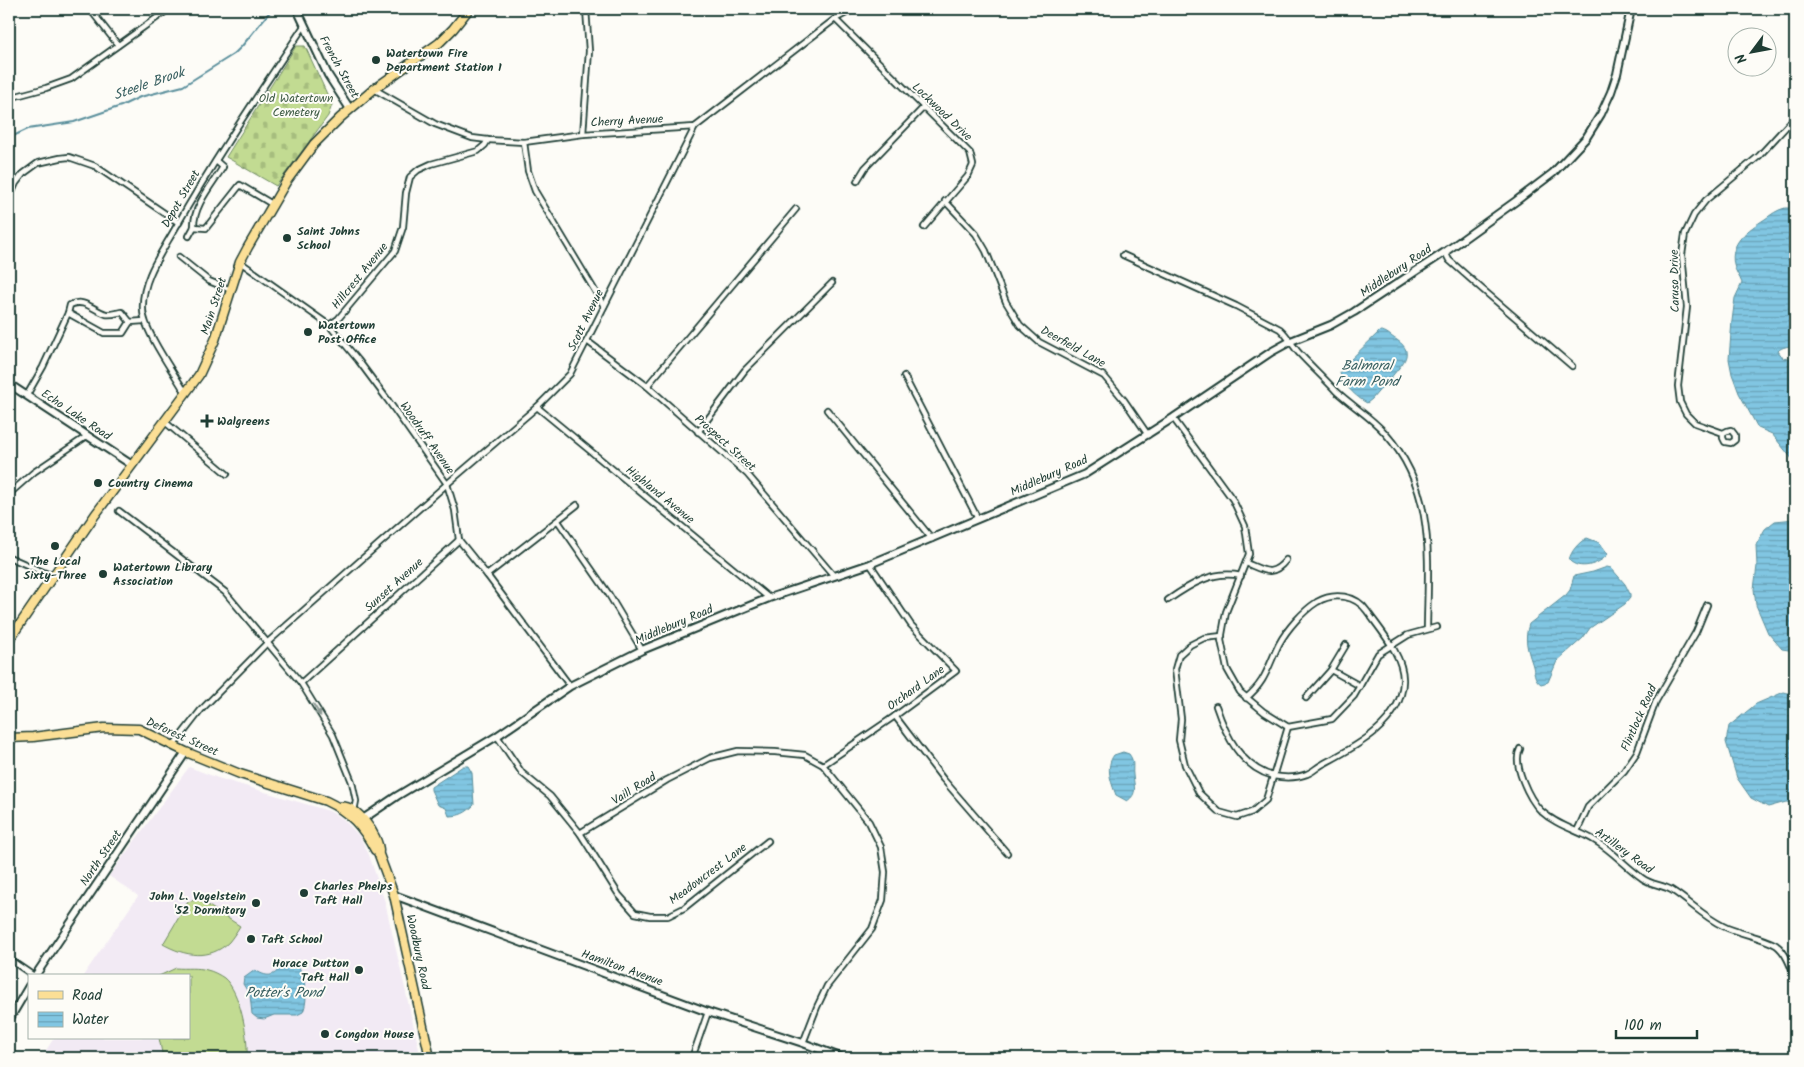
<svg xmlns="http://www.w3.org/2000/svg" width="1804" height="1067" font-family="Kalam,sans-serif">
	<defs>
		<pattern id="cemetery-stones" width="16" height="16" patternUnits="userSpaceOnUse" patternTransform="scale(1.25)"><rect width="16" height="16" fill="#c2db92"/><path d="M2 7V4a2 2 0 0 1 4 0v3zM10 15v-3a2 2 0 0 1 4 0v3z" fill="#a6bd7e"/></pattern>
		<pattern id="water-rules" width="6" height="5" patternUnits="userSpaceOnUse" patternTransform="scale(1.25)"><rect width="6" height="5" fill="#81c6e2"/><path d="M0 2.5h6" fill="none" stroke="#69a2b8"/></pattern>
	</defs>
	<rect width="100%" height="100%" fill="#fdfcf7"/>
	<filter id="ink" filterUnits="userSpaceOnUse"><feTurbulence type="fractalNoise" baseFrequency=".02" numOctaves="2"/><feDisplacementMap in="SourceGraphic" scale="10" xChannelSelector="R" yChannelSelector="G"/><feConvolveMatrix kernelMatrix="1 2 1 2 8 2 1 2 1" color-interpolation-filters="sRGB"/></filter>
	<g filter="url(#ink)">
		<polygon fill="#f2eaf4" points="189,767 218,778 329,811 343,819 360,837 369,855 385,902 421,1058 41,1058 54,1038 189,1038 189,976 83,976 138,896 109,876"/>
		<polygon fill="url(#cemetery-stones)" stroke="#708c63" points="296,46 305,46 332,105 328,116 276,186 226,157"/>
		<g fill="#c2db92" stroke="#708c63">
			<path d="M198 899 240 926C237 931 233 937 229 942 210 961 184 956 163 944L188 902Z"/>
			<path d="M176 968C185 969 198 967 207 970 212 971 220 975 224 978 240 991 248 1036 247 1055L234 1058H163L159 1038H189V976H159Z"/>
		</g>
		<g fill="url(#water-rules)" stroke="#5a8f9c">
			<path d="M1785 208H1792C1797 218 1794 230 1788 239L1795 252V347C1791 345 1781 347 1778 351L1783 358 1789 359 1795 356V467L1793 460 1772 434 1758 428 1739 393 1732 374 1729 359 1732 321 1735 298 1742 283C1740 277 1735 271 1734 265 1729 242 1748 230 1765 219 1772 214 1777 210 1785 208Z"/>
			<path d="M1380 331C1387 331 1391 337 1397 340 1417 354 1400 365 1390 379L1392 381 1391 382 1388 380 1372 399 1367 403C1357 398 1341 383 1340 372L1345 365Z"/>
			<polygon points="1795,519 1795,651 1782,649 1768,633 1756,605 1754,589 1757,566 1756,545 1765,529 1775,521"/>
			<path d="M1587 538 1600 543 1608 554C1599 565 1579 571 1569 560 1571 551 1579 542 1587 538Z"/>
			<path d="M1607 567 1611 568 1625 584 1630 594V598L1625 604 1590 628 1583 638 1557 661 1548 682 1541 684C1533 679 1535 671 1532 663 1527 648 1524 639 1529 624L1566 595 1570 590 1574 576 1593 572Z"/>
			<polygon points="1784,692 1795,695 1795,803 1786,802 1768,807 1751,798 1737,778 1726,742 1729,726 1756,704"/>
			<path d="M1123 752 1129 754C1135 762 1132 766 1133 775 1134 786 1138 794 1127 801L1116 795C1111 782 1105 767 1114 755Z"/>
			<path d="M463 766H468L472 773 474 805C466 813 460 816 449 816L446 808 438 805 431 790V787Z"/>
			<path d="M289 964 299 967C305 980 309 998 303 1012L297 1015H274L264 1019 257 1018 252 1014 250 995 243 984 244 978 255 970C266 977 274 978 281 966Z"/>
		</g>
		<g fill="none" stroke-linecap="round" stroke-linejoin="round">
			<polyline stroke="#5a8f9c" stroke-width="2" points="9,138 28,129 74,122 121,106 140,97 183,86 234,54 242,46 272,9"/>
			<g stroke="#1f3d34" stroke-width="8">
				<g id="street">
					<polyline points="93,13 118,45"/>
					<polyline points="835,19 970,153 973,165 968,176 924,227"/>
					<polyline points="374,89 435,124 472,138 488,140 524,142 583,134 695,127 835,19 854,9"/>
					<polyline points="9,98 46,88 71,79 169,9"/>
					<polyline points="583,134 589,51 586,9"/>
					<polyline points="524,142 528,171 535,191 604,306"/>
					<polyline points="857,181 865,168 923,108"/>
					<polyline points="9,199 16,183 23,174 38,163 60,158 69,157 95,166 179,223"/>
					<polyline points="945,201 976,234 986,251 1006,302 1020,325 1039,342 1104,376 1124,400 1148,435"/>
					<polyline points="194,227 206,228 240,185 272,204"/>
					<path d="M194 227C193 206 212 185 223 167L216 161"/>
					<polyline points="189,236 194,227"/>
					<polyline points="1445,252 1449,260 1482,289 1572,366"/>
					<path d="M1123 255 1236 306 1280 329C1288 336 1292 345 1299 353 1311 366 1324 378 1336 391 1352 406 1371 417 1385 433 1436 490 1428 558 1427 628"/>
					<polyline points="179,257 209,281 231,290"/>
					<polyline points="240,262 329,325 358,360 387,399 447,484 455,510 459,540"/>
					<path d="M68 313 70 305C84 298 93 310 106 314 111 315 117 313 122 312L130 322"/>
					<polyline points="329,325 338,319 395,251 403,227 406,193 410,177 418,170 431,164 478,151 485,145 488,140"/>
					<polyline points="587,341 647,386 747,474 834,576"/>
					<polyline points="904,376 978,519"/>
					<polyline points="647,386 796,209"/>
					<path d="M187 393 182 387C172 370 143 329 143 310 141 280 162 252 176 227 215 158 260 92 304 26"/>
					<polyline points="27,395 43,367 68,313 104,333 123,333 130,322 144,321"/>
					<polyline points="537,407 769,598"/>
					<polyline points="827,410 932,539"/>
					<polyline points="1173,418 1233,500 1245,526 1249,554 1226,612 1221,640 1227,669 1240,692 1264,712 1288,727 1332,719 1354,696 1378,654 1408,635 1437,627"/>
					<polyline points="165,422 227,474"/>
					<polyline points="698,432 745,370 832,283"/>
					<polyline points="1723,433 1723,438 1725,442 1731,443 1735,440 1735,435 1731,430 1727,431 1723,433 1695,423 1686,414 1680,402 1678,386 1687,307 1682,255 1685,234 1694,215 1706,200 1759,156 1795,117"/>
					<polyline points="9,494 34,472 87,436"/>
					<polyline points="119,511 225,592 301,683 333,735 352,782 356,801 354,811"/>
					<polyline points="558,521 608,593 642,650"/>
					<polyline points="459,540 487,575 570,686"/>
					<polyline points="9,557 52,576"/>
					<path d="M1246 563C1263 570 1272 578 1286 560"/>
					<polyline points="487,575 577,505"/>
					<path d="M1168 600C1191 584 1213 570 1241 576"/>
					<polyline points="1222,636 1204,638 1190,645 1179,655 1175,669 1181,719 1179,740 1185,765 1199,793 1219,812 1237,817 1252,812 1266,800 1288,727"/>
					<polyline points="1331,670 1360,686"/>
					<polyline points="301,683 459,540"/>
					<polyline points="1306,698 1331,670 1346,645"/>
					<path d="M1216 706C1226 736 1241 767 1273 776 1284 778 1297 778 1307 774 1313 772 1317 767 1323 764 1355 747 1402 723 1403 681 1404 656 1381 631 1367 611 1356 595 1334 592 1317 602 1303 611 1287 629 1279 644 1268 666 1266 682 1246 698"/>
					<polyline points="895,716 943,779 1007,853"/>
					<polyline points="497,736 522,773 550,796 580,833 619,895 635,913 650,916 668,916 684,908 768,841"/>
					<polyline points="173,746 201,710 268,642 447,484 537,407 570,374 695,127"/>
					<path d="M1520 749C1512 764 1529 799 1541 811 1556 825 1577 830 1594 840 1612 850 1625 866 1642 878 1651 885 1664 885 1673 891 1690 902 1704 917 1723 926 1739 934 1760 936 1776 945 1786 952 1791 967 1795 978"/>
					<polyline points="823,765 895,716 956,671 911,625 870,564"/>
					<polyline points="1577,831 1588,807 1624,771 1637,752 1656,701 1696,632 1707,605"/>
					<polyline points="580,833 667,780 710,758 738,751 775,752 805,755 823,765 869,822 881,847 885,872 883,900 872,929 827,986 817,1007 803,1043"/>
					<polyline points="9,959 34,976"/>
					<polyline points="692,1058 708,1012"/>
				</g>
			</g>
			<g stroke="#1f3d34" stroke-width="10">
				<g id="secondary">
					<polyline points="297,9 328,75 350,109"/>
					<polyline points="9,384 132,465"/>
					<polyline points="360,821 397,796 497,736 570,686 642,650 769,598 870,564 1085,474 1173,418 1271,352 1291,341 1331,325 1354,312 1445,252 1516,201 1553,173 1586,138 1601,114 1611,92 1617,74 1631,9"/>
					<polyline points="394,895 708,1012 803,1043 843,1058"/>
					<polyline points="35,976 186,752"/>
					<polyline points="9,1020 29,986"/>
				</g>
			</g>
			<g stroke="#1f3d34" stroke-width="11">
				<g id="primary">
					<polyline points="9,640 95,515 199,375 215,340 240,262 248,247 286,182 314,144 340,118 374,89 439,43 453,29 469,9"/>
					<path d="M9 738 33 737 104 728 139 729 186 752 240 774 326 801C350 812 363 827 375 850L378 852 394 895 430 1058"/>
					<path d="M339 807C356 803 379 836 379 851"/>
				</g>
			</g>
			<use href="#street" stroke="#fdfcf7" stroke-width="4.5"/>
			<use href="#secondary" stroke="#fdfcf7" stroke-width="6"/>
			<use href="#primary" stroke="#fbdf96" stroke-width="8"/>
		</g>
		<defs><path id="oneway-solid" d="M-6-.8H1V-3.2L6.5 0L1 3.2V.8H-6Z" transform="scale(1.25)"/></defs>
		<use fill="#8e9c96" href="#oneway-solid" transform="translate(317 710) rotate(58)"/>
	</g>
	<g fill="#1f3d34" stroke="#fdfcf7" stroke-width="2">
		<circle cx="376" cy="60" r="5"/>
		<circle cx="287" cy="238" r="5"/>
		<circle cx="308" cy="332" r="5"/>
		<path d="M204.5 413.5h5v5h5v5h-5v5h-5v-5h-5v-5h5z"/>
		<circle cx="98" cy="483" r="5"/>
		<circle cx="55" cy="546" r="5"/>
		<circle cx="103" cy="574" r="5"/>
		<circle cx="304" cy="893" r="5"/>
		<circle cx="256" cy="903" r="5"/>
		<circle cx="251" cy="939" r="5"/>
		<circle cx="359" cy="970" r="5"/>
		<circle cx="325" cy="1034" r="5"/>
	</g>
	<g text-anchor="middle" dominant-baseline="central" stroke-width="4" stroke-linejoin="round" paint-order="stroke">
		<g font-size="12" font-weight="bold" fill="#1f3d34" stroke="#fdfcf7" text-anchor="start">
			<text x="386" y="53">Watertown Fire<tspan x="386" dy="14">Department Station 1</tspan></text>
			<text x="297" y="231">Saint Johns<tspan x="297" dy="14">School</tspan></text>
			<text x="318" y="325">Watertown<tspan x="318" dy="14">Post Office</tspan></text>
			<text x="217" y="421">Walgreens</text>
			<text x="108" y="483">Country Cinema</text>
			<text x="55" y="561" text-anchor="middle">The Local<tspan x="55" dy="14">Sixty-Three</tspan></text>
			<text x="113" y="567">Watertown Library<tspan x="113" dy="14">Association</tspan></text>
			<text x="314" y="886">Charles Phelps<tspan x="314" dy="14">Taft Hall</tspan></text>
			<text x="246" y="896" text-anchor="end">John L. Vogelstein<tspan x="246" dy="14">'52 Dormitory</tspan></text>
			<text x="261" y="939">Taft School</text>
			<text x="349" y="963" text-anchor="end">Horace Dutton<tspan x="349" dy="14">Taft Hall</tspan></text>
			<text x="335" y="1034">Congdon House</text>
		</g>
		<g font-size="12" fill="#1f3d34" stroke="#fdfcf7">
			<text transform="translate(339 67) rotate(61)">French Street</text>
			<text transform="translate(942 112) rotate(44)">Lockwood Drive</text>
			<text transform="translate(627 121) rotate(-3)">Cherry Avenue</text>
			<text transform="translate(181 199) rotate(-60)">Depot Street</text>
			<text transform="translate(1396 271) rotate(-34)">Middlebury Road</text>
			<text transform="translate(360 276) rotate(-51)">Hillcrest Avenue</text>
			<text transform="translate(1675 281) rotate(-91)">Caruso Drive</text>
			<text transform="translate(214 306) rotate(-72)">Main Street</text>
			<text transform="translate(586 320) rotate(-64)">Scott Avenue</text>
			<text transform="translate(1073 347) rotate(29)">Deerfield Lane</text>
			<text transform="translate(76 415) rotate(34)">Echo Lake Road</text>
			<text transform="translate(427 438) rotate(55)">Woodruff Avenue</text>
			<text transform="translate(725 443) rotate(42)">Prospect Street</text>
			<text transform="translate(1049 476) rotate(-24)">Middlebury Road</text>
			<text transform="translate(660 495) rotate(39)">Highland Avenue</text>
			<text transform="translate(394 585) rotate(-42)">Sunset Avenue</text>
			<text transform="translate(674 625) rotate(-23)">Middlebury Road</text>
			<text transform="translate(916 688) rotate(-36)">Orchard Lane</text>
			<text transform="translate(1639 718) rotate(-66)">Flintlock Road</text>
			<text transform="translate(182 737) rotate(24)">Deforest Street</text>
			<text transform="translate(634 789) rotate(-32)">Vaill Road</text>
			<text transform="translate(1624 851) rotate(36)">Artillery Road</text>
			<text transform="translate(101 858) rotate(-56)">North Street</text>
			<text transform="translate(708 874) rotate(-37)">Meadowcrest Lane</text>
			<text transform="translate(418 952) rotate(78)">Woodbury Road</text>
			<text transform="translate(622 968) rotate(20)">Hamilton Avenue</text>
		</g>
		<g font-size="12" fill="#405d47" stroke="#fdfcf7">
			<text x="296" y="98">Old Watertown<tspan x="296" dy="14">Cemetery</tspan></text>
		</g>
		<g font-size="14" font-style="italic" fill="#385f60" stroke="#fdfcf7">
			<text transform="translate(149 84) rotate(-19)">Steele Brook</text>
			<text x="1367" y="366">Balmoral<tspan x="1367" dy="16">Farm Pond</tspan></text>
			<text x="284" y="993">Potter's Pond</text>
		</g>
	</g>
	<rect width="1804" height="1067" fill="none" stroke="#fdfcf7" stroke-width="30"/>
	<rect x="15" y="15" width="1774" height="1037" fill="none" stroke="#1f3d34" stroke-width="2" filter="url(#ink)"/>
	<rect x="28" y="974" width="162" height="65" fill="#fdfcf7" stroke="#a4b0a9"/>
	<rect x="38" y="991" width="25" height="8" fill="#fbdf96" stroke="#a4b0a9"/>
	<text x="72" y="1000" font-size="15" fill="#1f3d34">Road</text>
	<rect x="38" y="1012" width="25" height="15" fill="url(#water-rules)" stroke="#a4b0a9"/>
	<text x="72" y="1024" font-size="15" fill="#1f3d34">Water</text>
	<g transform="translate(1752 52) rotate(238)"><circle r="24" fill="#fdfcf7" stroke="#a4b0a9"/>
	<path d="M0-4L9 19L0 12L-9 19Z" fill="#1f3d34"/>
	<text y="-8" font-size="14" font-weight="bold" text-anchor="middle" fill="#1f3d34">N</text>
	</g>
	<path d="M1616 1030v8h81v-8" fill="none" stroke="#1f3d34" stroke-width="2.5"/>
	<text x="1624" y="1030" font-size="15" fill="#1f3d34" stroke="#fdfcf7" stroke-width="4" paint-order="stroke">100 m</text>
</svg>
